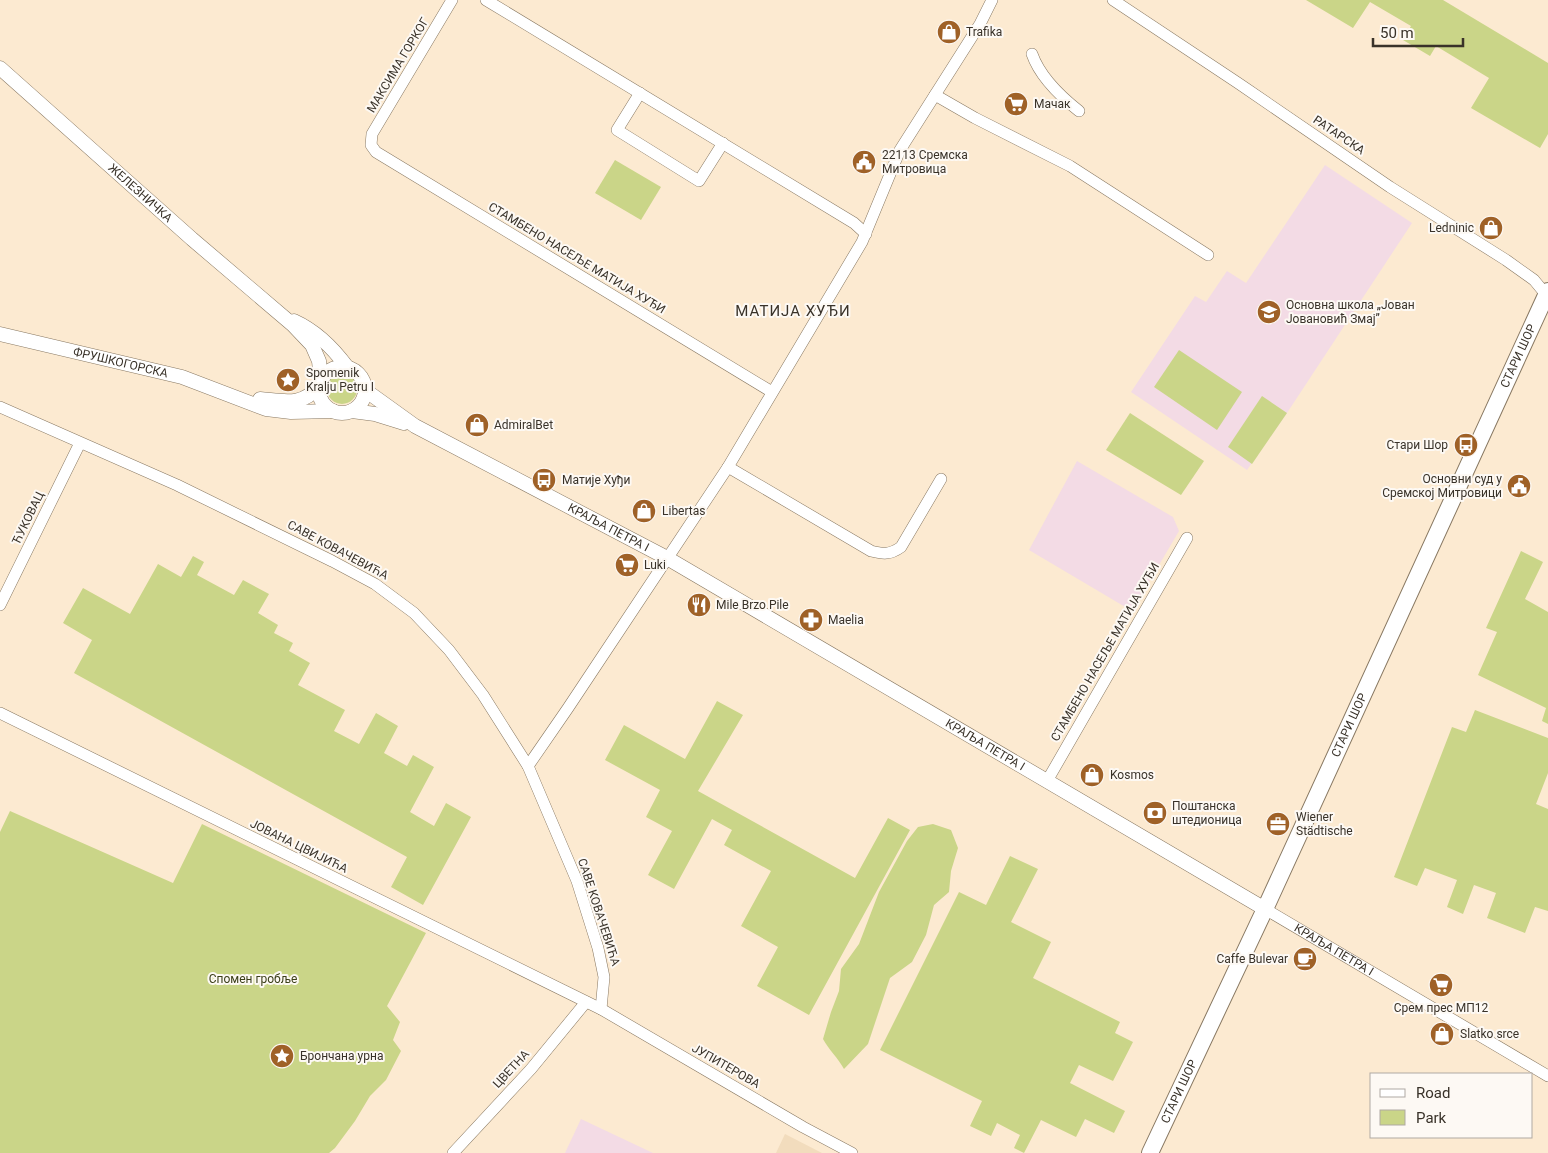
<svg xmlns="http://www.w3.org/2000/svg" width="1548" height="1153" font-family="Roboto,sans-serif">
	<rect width="100%" height="100%" fill="#fcead1"/>
	<polygon fill="#f2dcbd" points="785,1134 822,1153 776,1153"/>
	<g fill="#f3dbe5">
		<polygon points="1325,165 1412,223 1287,413 1247,470 1131,392 1195,296 1206,302 1227,271 1246,283"/>
		<polygon points="1077,461 1173,517 1179,531 1132,611 1029,550"/>
		<polygon points="581,1119 653,1153 565,1153"/>
	</g>
	<g fill="#cad588">
		<polygon points="1306,0 1443,0 1548,63 1548,134 1540,148 1471,108 1489,78 1436,46 1430,56 1403,40 1411,26 1370,2 1353,28"/>
		<polygon points="615,160 661,187 641,220 595,193"/>
		<polygon points="1179,350 1242,392 1217,430 1154,387"/>
		<circle cx="342" cy="389" r="15"/>
		<polygon points="1262,396 1287,413 1252,464 1228,447"/>
		<polygon points="1130,413 1204,461 1181,495 1106,450"/>
		<polygon points="1521,551 1543,562 1525,599 1548,612 1548,724 1542,721 1546,708 1478,675 1497,632 1486,628"/>
		<polygon points="193,556 204,562 197,575 234,595 243,580 269,594 258,613 278,625 274,633 293,643 289,651 310,663 298,685 345,710 334,731 359,744 376,713 398,726 384,753 407,766 413,755 434,767 410,812 434,826 446,803 471,817 423,905 391,887 407,857 74,673 92,640 63,623 83,588 130,614 158,564 181,577"/>
		<polygon points="717,701 743,715 698,791 855,878 888,818 910,830 809,1015 757,986 778,947 741,926 771,871 724,845 732,830 712,819 674,889 648,875 672,831 646,817 660,790 605,760 624,725 685,759"/>
		<polygon points="1475,710 1548,738 1548,773 1536,804 1548,809 1548,911 1535,907 1525,933 1487,918 1496,893 1474,885 1463,914 1447,907 1457,880 1425,868 1417,886 1394,877 1452,727 1466,732"/>
		<polygon points="10,811 173,883 202,824 426,933 387,1006 400,1022 393,1040 401,1051 386,1080 370,1096 355,1121 335,1148 329,1153 0,1153 0,832"/>
		<path d="M933 824 951 830 958 848 951 871 949 892 934 905 926 935 912 962 890 978 868 1044 844 1069C838 1058 829 1050 823 1039L831 1012 839 991 841 969 859 944 879 892 907 841 918 827Z"/>
		<polygon points="1010,856 1038,869 1011,922 1051,942 1033,978 1120,1022 1115,1033 1133,1042 1113,1081 1079,1065 1070,1083 1125,1111 1114,1133 1085,1119 1076,1137 1041,1120 1024,1153 1014,1148 1020,1135 997,1123 991,1136 970,1126 982,1101 880,1050 959,892 986,905"/>
	</g>
	<g fill="none" stroke-linecap="round" stroke-linejoin="round">
		<g stroke="#887862" stroke-width="12">
			<g id="minor">
				<polyline points="452,0 372,134 371,145 376,152 772,392"/>
				<polyline points="486,0 854,223 866,234"/>
				<polyline points="1113,0 1238,83 1390,187 1506,260 1534,280 1548,297"/>
				<path d="M1032 54C1040 77 1060 96 1079 111"/>
				<polyline points="640,93 617,130 699,181 723,143"/>
				<polyline points="935,95 975,118 1070,166 1208,255"/>
				<polyline points="0,407 177,485 332,561 375,584 414,613 449,650 483,695 528,766 577,881 598,948 604,977 601,1009"/>
				<path d="M728 467 871 551C883 554 890 555 901 547L941 479"/>
				<polyline points="0,605 80,443"/>
				<polyline points="0,713 601,1009 803,1127 852,1153"/>
				<polyline points="528,766 568,708 728,467 862,242 900,150 980,24 992,0"/>
				<polyline points="1047,781 1187,538"/>
				<path id="s1" d="M1265 909 1548 1076"/>
				<polyline points="453,1153 531,1069 586,1002"/>
			</g>
		</g>
		<g stroke="#887862" stroke-width="15">
			<g id="tertiary">
				<path id="s2" d="M0 68 192 239 293 325 312 345 319 361 321 380"/>
				<path d="M294 321C316 331 333 348 347 367"/>
				<path id="s3" d="M0 334 182 377 266 409 291 412 333 411"/>
				<circle cx="342" cy="390" r="23"/>
				<path id="s4" d="M365 390 415 426 667 558 1265 909"/>
				<path d="M260 399C284 401 302 407 319 386"/>
				<polyline points="352,411 375,414 404,423"/>
			</g>
		</g>
		<g stroke="#887862" stroke-width="18">
			<g id="secondary">
				<path id="s5" d="M1150 1153 1265 909 1548 291"/>
			</g>
		</g>
		<use href="#minor" stroke="#fff" stroke-width="11"/>
		<use href="#tertiary" stroke="#fff" stroke-width="14"/>
		<use href="#secondary" stroke="#fff" stroke-width="16"/>
	</g>
	<defs>
		<g id="shop-disc" transform="scale(1.25)"><circle r="9.5" fill="#9f6127" stroke="#fdf9f4"/><path d="M-5-2.5h2.3a2.7 3.5 0 0 1 5.4 0H5L5.5 6h-11ZM-1.5-2.5h3a1.5 2.3 0 0 0-3 0Z" fill="#fff"/></g>
		<g id="supermarket-disc" transform="scale(1.25)"><circle r="9.5" fill="#9f6127" stroke="#fdf9f4"/><path d="M-6-5.5h2.5l.6 2H6L4.5 2H-2.5L-4.4-4H-6ZM-1.5 3.2a1.3 1.3 0 1 0 .1 0ZM3 3.2a1.3 1.3 0 1 0 .1 0Z" fill="#fff"/></g>
		<g id="civic-disc" transform="scale(1.25)"><circle r="9.5" fill="#9f6127" stroke="#fdf9f4"/><path d="M-.6-6.5H3V-4.5H.6V-3L4-1V1h2V6H-6V1h2V-1L-.6-3ZM-1.2 2.5V6h2.4V2.5Z" fill="#fff"/></g>
		<g id="school-disc" transform="scale(1.25)"><circle r="9.5" fill="#9f6127" stroke="#fdf9f4"/><path d="M0-5L7-2L0 1L-7-2ZM-4 1L0 2.5L4 1V4Q0 6-4 4Z" fill="#fff"/></g>
		<g id="sight-disc" transform="scale(1.25)"><circle r="9.5" fill="#9f6127" stroke="#fdf9f4"/><path d="M0-6L1.8-2.2L6-1.7L2.9 1.2L3.7 5.4L0 3.3L-3.7 5.4L-2.9 1.2L-6-1.7L-1.8-2.2Z" fill="#fff"/></g>
		<g id="bus-disc" transform="scale(1.25)"><circle r="9.5" fill="#9f6127" stroke="#fdf9f4"/><path d="M-5-6H5V4H4V6H2V4H-2V6H-4V4H-5ZM-3.5-4V0h7V-4ZM-3.5 1.2v1.5H-2V1.2ZM2 1.2v1.5H3.5V1.2Z" fill="#fff"/></g>
		<g id="restaurant-disc" transform="scale(1.25)"><circle r="9.5" fill="#9f6127" stroke="#fdf9f4"/><path d="M-5-6h1v4h1v-4h1v4h1v-4h1v5L-1.5 .5V6h-2V.5L-5-1ZM5-6V6H3V1.5H1.5Q1.5-4 5-6Z" fill="#fff"/></g>
		<g id="pharmacy-disc" transform="scale(1.25)"><circle r="9.5" fill="#9f6127" stroke="#fdf9f4"/><path d="M-2-6h4v4h4v4h-4v4h-4v-4h-4v-4h4Z" fill="#fff"/></g>
		<g id="bank-disc" transform="scale(1.25)"><circle r="9.5" fill="#9f6127" stroke="#fdf9f4"/><path d="M-6-4H6V4H-6ZM0-2.3a2.3 2.3 0 1 0 0 4.6a2.3 2.3 0 1 0 0-4.6Z" fill="#fff"/></g>
		<g id="office-disc" transform="scale(1.25)"><circle r="9.5" fill="#9f6127" stroke="#fdf9f4"/><path d="M-6-3h4V-5.5h4V-3h4V5H-6ZM-1-4.5V-3h2v-1.5ZM-6 0V1H6V0Z" fill="#fff"/></g>
		<g id="cafe-disc" transform="scale(1.25)"><circle r="9.5" fill="#9f6127" stroke="#fdf9f4"/><path d="M-5.5-4.5H6V0H3Q3 3.5 0 3.5H-2.5Q-5.5 3.5-5.5 0ZM3-3.2v2h1.7v-2ZM-6 4.5H4V6H-6Z" fill="#fff"/></g>
	</defs>
	<g fill-rule="evenodd">
		<use href="#shop-disc" x="949" y="32"/>
		<use href="#supermarket-disc" x="1016" y="104"/>
		<use href="#civic-disc" x="864" y="162"/>
		<use href="#shop-disc" x="1491" y="228"/>
		<use href="#school-disc" x="1269" y="312"/>
		<use href="#sight-disc" x="288" y="380"/>
		<use href="#shop-disc" x="477" y="425"/>
		<use href="#bus-disc" x="1466" y="445"/>
		<use href="#bus-disc" x="544" y="480"/>
		<use href="#civic-disc" x="1519" y="486"/>
		<use href="#shop-disc" x="644" y="511"/>
		<use href="#supermarket-disc" x="627" y="565"/>
		<use href="#restaurant-disc" x="699" y="605"/>
		<use href="#pharmacy-disc" x="811" y="620"/>
		<use href="#shop-disc" x="1092" y="775"/>
		<use href="#bank-disc" x="1155" y="813"/>
		<use href="#office-disc" x="1278" y="824"/>
		<use href="#cafe-disc" x="1305" y="959"/>
		<use href="#supermarket-disc" x="1441" y="985"/>
		<use href="#shop-disc" x="1442" y="1034"/>
		<use href="#sight-disc" x="282" y="1056"/>
	</g>
	<g text-anchor="middle" dominant-baseline="central" stroke-width="4" stroke-linejoin="round" paint-order="stroke">
		<g font-size="12" fill="#393229" stroke="#fdf9f4" text-anchor="start">
			<text x="966" y="32">Trafika</text>
			<text x="1034" y="104">Мачак</text>
			<text x="882" y="155">22113 Сремска<tspan x="882" dy="14">Митровица</tspan></text>
			<text x="1474" y="228" text-anchor="end">Ledninic</text>
			<text x="1286" y="305">Основна школа „Јован<tspan x="1286" dy="14">Јовановић Змај”</tspan></text>
			<text x="306" y="373">Spomenik<tspan x="306" dy="14">Kralju Petru I</tspan></text>
			<text x="494" y="425">AdmiralBet</text>
			<text x="1448" y="445" text-anchor="end">Стари Шор</text>
			<text x="1502" y="479" text-anchor="end">Основни суд у<tspan x="1502" dy="14">Сремској Митровици</tspan></text>
			<text x="562" y="480">Матије Хуђи</text>
			<text x="662" y="511">Libertas</text>
			<text x="644" y="565">Luki</text>
			<text x="716" y="605">Mile Brzo Pile</text>
			<text x="828" y="620">Maelia</text>
			<text x="1110" y="775">Kosmos</text>
			<text x="1172" y="806">Поштанска<tspan x="1172" dy="14">штедионица</tspan></text>
			<text x="1296" y="817">Wiener<tspan x="1296" dy="14">Städtische</tspan></text>
			<text x="1288" y="959" text-anchor="end">Caffe Bulevar</text>
			<text x="1441" y="1008" text-anchor="middle">Срем прес МП12</text>
			<text x="1460" y="1034">Slatko srce</text>
			<text x="300" y="1056">Брончана урна</text>
		</g>
		<g font-size="12" fill="#393229" stroke="#fdf9f4">
			<text transform="translate(398 65) rotate(-59)">МАКСИМА ГОРКОГ</text>
			<text transform="translate(1339 135) rotate(34)">РАТАРСКА</text>
			<text stroke="none"><textPath href="#s2" startOffset="188">ЖЕЛЕЗНИЧКА</textPath></text>
			<text transform="translate(577 258) rotate(31)">СТАМБЕНО НАСЕЉЕ МАТИЈА ХУЂИ</text>
			<text stroke="none"><textPath href="#s5" startOffset="878">СТАРИ ШОР</textPath></text>
			<text stroke="none"><textPath href="#s3" startOffset="124">ФРУШКОГОРСКА</textPath></text>
			<text transform="translate(28 518) rotate(-64)">ЋУКОВАЦ</text>
			<text stroke="none"><textPath href="#s4" startOffset="280">КРАЉА ПЕТРА I</textPath></text>
			<text transform="translate(338 550) rotate(28)">САВЕ КОВАЧЕВИЋА</text>
			<text transform="translate(1105 652) rotate(-60)">СТАМБЕНО НАСЕЉЕ МАТИЈА ХУЂИ</text>
			<text stroke="none"><textPath href="#s5" startOffset="472">СТАРИ ШОР</textPath></text>
			<text stroke="none"><textPath href="#s4" startOffset="715">КРАЉА ПЕТРА I</textPath></text>
			<text transform="translate(299 846) rotate(26)">ЈОВАНА ЦВИЈИЋА</text>
			<text transform="translate(599 912) rotate(72)">САВЕ КОВАЧЕВИЋА</text>
			<text stroke="none"><textPath href="#s1" startOffset="80">КРАЉА ПЕТРА I</textPath></text>
			<text transform="translate(726 1066) rotate(30)">ЈУПИТЕРОВА</text>
			<text transform="translate(511 1069) rotate(-47)">ЦВЕТНА</text>
			<text stroke="none"><textPath href="#s5" startOffset="68">СТАРИ ШОР</textPath></text>
		</g>
		<g font-size="12" fill="#3a3e18" stroke="#fdf9f4">
			<text x="253" y="979">Спомен гробље</text>
		</g>
		<g font-size="15" letter-spacing="1" fill="#393229" stroke="#fdf9f4">
			<text x="793" y="311">МАТИЈА ХУЂИ</text>
		</g>
	</g>
	<rect x="1370" y="1073" width="162" height="65" fill="#fdf9f4" stroke="#afa9a3"/>
	<rect x="1380" y="1089" width="25" height="8" fill="#ffffff" stroke="#afa9a3"/>
	<text x="1416" y="1098" font-size="15" fill="#393229">Road</text>
	<rect x="1380" y="1110" width="25" height="15" fill="#cad588" stroke="#afa9a3"/>
	<text x="1416" y="1123" font-size="15" fill="#393229">Park</text>
	<path d="M1373 38v8h90v-8" fill="none" stroke="#393229" stroke-width="2.5"/>
	<text x="1380" y="38" font-size="15" fill="#393229" stroke="#fdf9f4" stroke-width="4" paint-order="stroke">50 m</text>
</svg>
